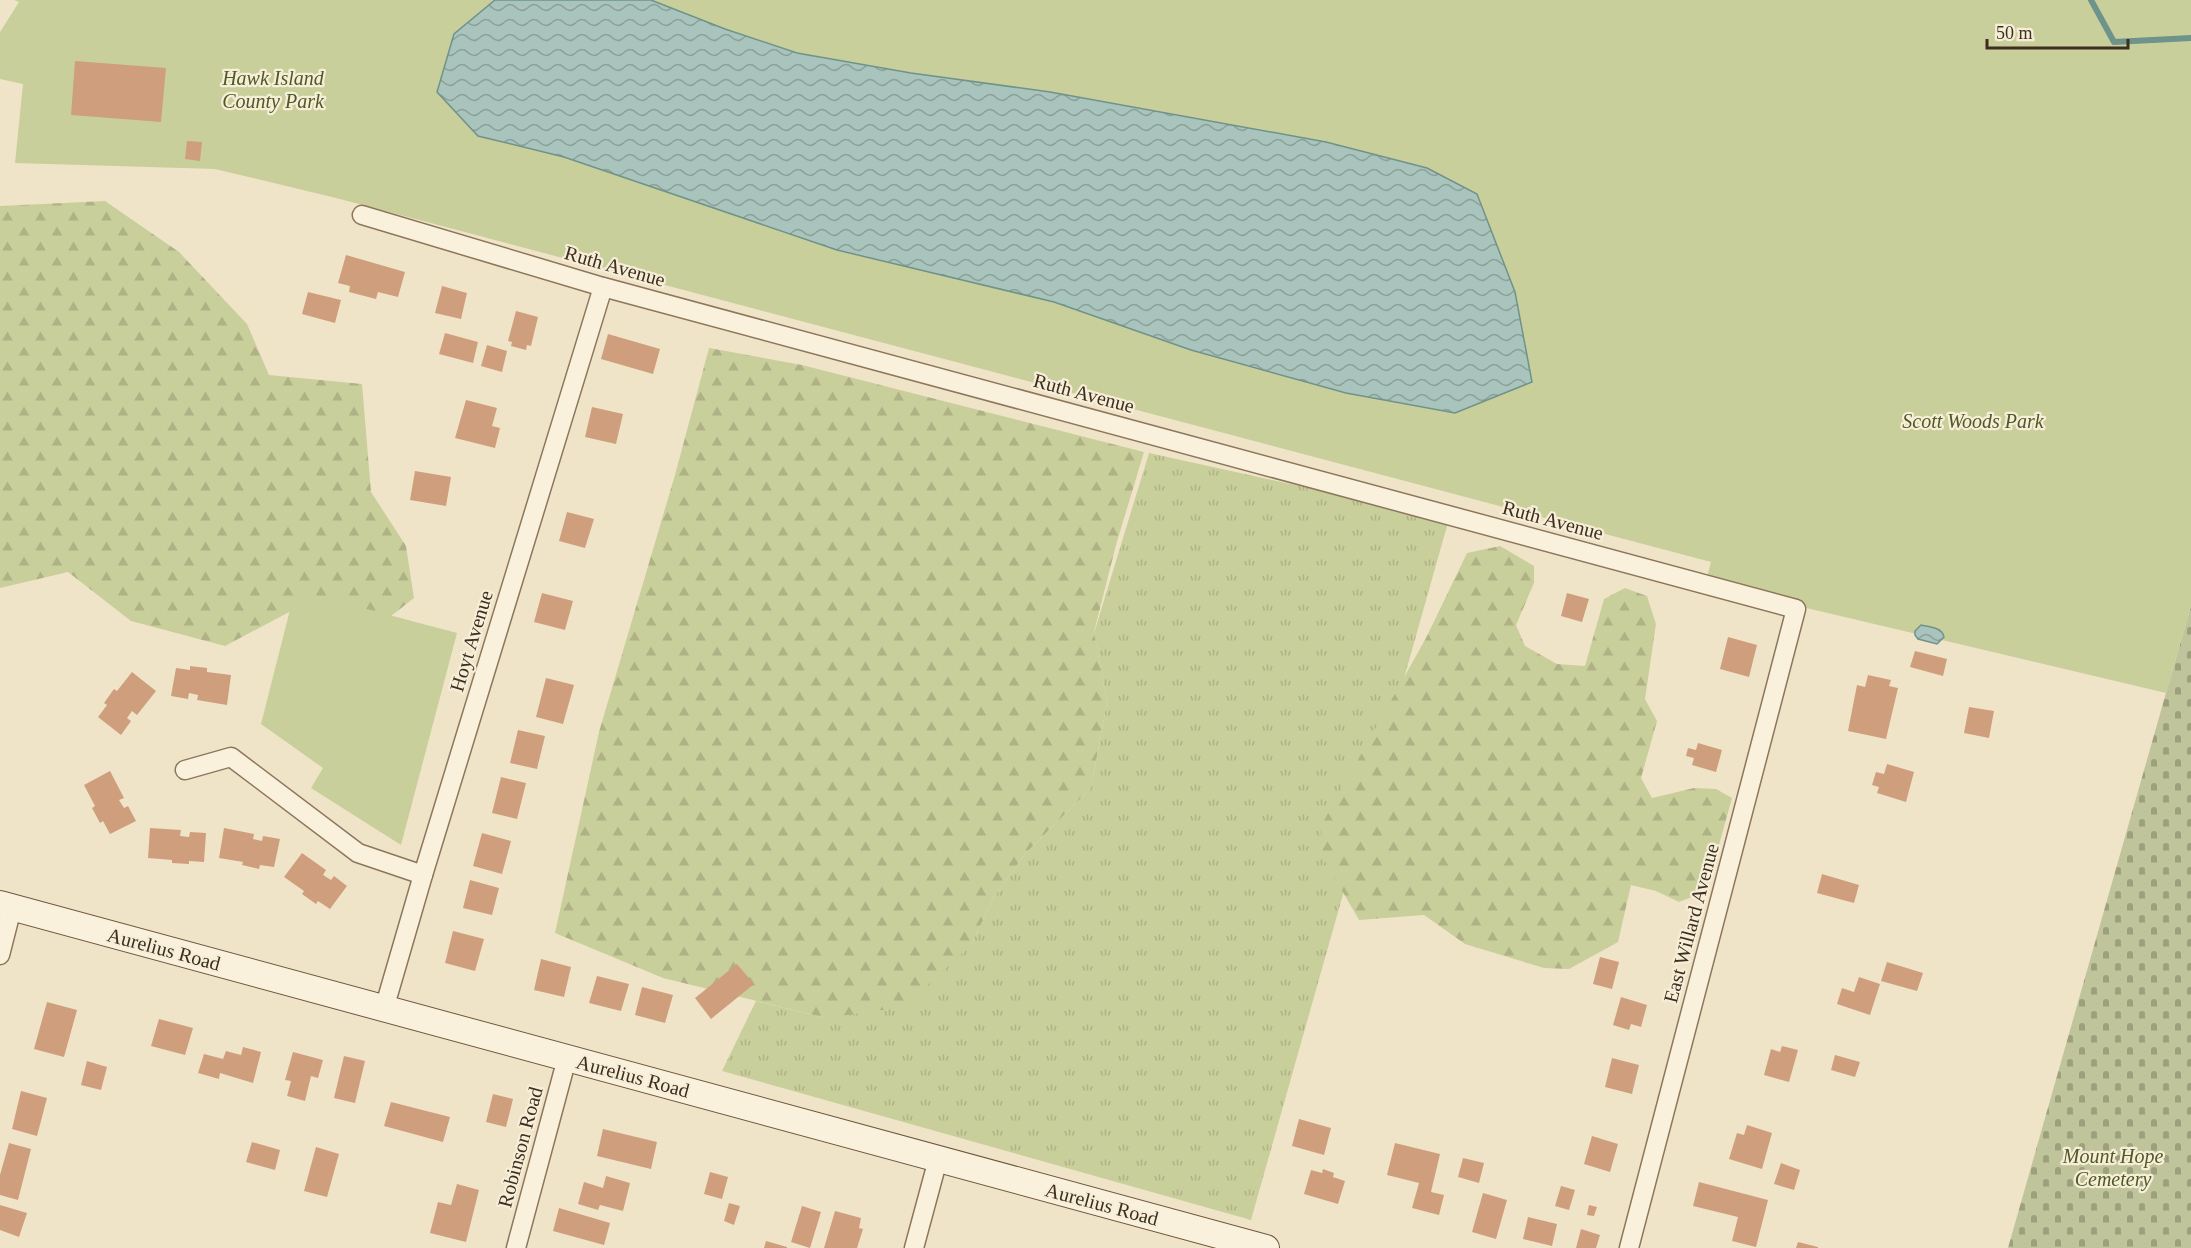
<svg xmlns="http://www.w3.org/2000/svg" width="2191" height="1248" font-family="'Times New Roman',serif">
	<defs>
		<pattern id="grass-tufts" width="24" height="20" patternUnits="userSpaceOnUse" patternTransform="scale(1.5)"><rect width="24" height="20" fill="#c9cf9b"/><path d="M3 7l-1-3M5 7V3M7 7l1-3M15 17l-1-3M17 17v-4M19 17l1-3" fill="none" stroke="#aeb285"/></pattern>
		<pattern id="forest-firs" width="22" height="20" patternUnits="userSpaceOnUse" patternTransform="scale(1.5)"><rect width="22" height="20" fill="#c9cf9b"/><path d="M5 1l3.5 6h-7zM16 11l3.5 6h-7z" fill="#aeb285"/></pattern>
		<pattern id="cemetery-stones" width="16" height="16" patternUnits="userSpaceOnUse" patternTransform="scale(1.5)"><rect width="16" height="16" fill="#bfc49a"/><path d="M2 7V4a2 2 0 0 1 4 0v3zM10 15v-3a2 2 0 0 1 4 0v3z" fill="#9ca07d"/></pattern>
		<pattern id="water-waves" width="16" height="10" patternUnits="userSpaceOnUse" patternTransform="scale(1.5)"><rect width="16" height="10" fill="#a9c4bc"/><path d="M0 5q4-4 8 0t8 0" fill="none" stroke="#8ba098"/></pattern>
	</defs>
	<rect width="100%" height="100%" fill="#f0e4c8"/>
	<polygon fill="url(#grass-tufts)" points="1149,453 1449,519 1251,1220 722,1071 756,1001 826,1018 971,945 994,897 1025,854 1091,788 1107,702 1094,633"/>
	<g fill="url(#forest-firs)">
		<polygon points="105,201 179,252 247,324 269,375 362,384 371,492 406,546 414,598 372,631 293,610 225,646 131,621 68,572 0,588 0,206"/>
		<polygon points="709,348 802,365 1144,452 1116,545 1094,632 1107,702 1091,788 1025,854 994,897 971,945 904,1007 826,1018 663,978 555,933 599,732 675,475"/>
		<polygon points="1500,546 1534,566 1534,583 1516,625 1525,646 1557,664 1585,666 1604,599 1625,588 1647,596 1656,624 1645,699 1657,721 1641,778 1652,798 1694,788 1716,789 1732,798 1709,881 1694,896 1679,902 1656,891 1631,885 1618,942 1569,969 1544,968 1465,944 1424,915 1359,920 1322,856 1321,826 1426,638 1467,553"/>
	</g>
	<polygon fill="url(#cemetery-stones)" points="2191,606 2191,1248 2008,1248 2166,693"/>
	<g fill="#c9cf9b">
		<polygon points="14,0 2191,0 2191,606 2166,693 1705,584 1711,562 336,198 215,169 15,163 23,84 0,79 0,32 19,2"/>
		<polygon points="295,590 457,633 401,845 311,788 323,768 261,724"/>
	</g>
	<g fill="url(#water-waves)" stroke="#6f938a" stroke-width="1.5">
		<polygon points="495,0 651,0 725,29 797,53 911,73 1050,92 1326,142 1427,168 1477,194 1515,292 1532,382 1455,413 1346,393 1191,350 1054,302 837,250 564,157 478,136 437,92 454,34"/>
		<path d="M1921 625C1929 627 1942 627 1944 637L1937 644 1918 639 1915 635V631Z"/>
	</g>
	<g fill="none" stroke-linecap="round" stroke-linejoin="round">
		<polyline stroke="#6f938a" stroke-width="6" points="2091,0 2114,42 2191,38"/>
	</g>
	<g fill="#cf9f7d">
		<polygon points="75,61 166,68 161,122 71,115"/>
		<polygon points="187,141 202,142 200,161 185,159"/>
		<polygon points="346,255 405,272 398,297 378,292 376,299 349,292 350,286 338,283"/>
		<polygon points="442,286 467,293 461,319 435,313"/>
		<polygon points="308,292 341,300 335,323 302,314"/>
		<polygon points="516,311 538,317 531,346 527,345 526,350 511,346 512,342 508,341"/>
		<polygon points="445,333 478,342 473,363 439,354"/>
		<polygon points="608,334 660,349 653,374 601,359"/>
		<polygon points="487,345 507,351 502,372 481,366"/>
		<polygon points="466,400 497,408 492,426 500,428 495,448 455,438"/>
		<polygon points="592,407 623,414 616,444 585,437"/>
		<polygon points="415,471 451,477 446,506 410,500"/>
		<polygon points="567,512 594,519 585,548 559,541"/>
		<polygon points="542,593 573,601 565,630 534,622"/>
		<polygon points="1567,593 1589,599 1582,622 1561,616"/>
		<polygon points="1728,637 1757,645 1749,677 1720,669"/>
		<polygon points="1915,651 1947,659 1943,676 1910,667"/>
		<polygon points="190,666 207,668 207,672 231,675 227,705 197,700 198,695 189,693 188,699 171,696 176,668 190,670"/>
		<polygon points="132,672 156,691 137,715 132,711 127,718 131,721 121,735 98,717 107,705 104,703 114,689 117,691"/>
		<polygon points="1868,675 1891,680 1889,686 1898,688 1886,739 1848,731 1857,685 1865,687"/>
		<polygon points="546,678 574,685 563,724 536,717"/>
		<polygon points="1969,707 1994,711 1989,738 1964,733"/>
		<polygon points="518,730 545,736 537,769 510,763"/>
		<polygon points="1698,743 1722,750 1716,772 1692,765 1694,758 1686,756 1688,748 1696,750"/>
		<polygon points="1887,764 1914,772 1906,802 1877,793 1879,787 1872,785 1876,772 1884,774"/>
		<polygon points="110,771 124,798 119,800 124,808 128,806 136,821 110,834 103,821 100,823 92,808 95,806 84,785"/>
		<polygon points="501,777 526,783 517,819 492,813"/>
		<polygon points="150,828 181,830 180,836 189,837 190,832 206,833 204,862 189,861 189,864 172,863 172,860 148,858"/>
		<polygon points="224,828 254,834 253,839 262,841 263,836 280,839 274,867 260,865 259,869 242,865 243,862 219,858"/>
		<polygon points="482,833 511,841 502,874 473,866"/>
		<polygon points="302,853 326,870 323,875 331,880 334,876 347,886 330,909 318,901 316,904 302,894 304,891 284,877"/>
		<polygon points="1822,874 1859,885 1854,903 1817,893"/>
		<polygon points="470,880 499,888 492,915 463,908"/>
		<polygon points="453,931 484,939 475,971 445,963"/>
		<polygon points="1600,957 1619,962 1612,989 1593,984"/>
		<polygon points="541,959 571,967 564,997 534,990"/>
		<polygon points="1887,962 1923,973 1917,991 1881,981"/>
		<polygon points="737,964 754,984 711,1019 695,998"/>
		<polygon points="597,976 629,984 621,1011 589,1003"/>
		<polygon points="1859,977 1880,984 1870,1015 1837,1004 1842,988 1854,992"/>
		<polygon points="642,987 673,995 665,1023 635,1015"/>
		<polygon points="1621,997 1647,1005 1641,1027 1631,1024 1629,1030 1613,1025"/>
		<polygon points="47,1002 77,1010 64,1057 34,1049"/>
		<polygon points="159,1019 193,1028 185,1055 151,1046"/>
		<polygon points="1782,1046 1798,1050 1789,1082 1764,1075 1771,1049 1780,1052"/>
		<polygon points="243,1047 261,1052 253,1083 220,1073 219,1079 198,1073 204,1054 223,1059 226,1051 241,1055"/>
		<polygon points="293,1052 323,1060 318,1078 311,1076 305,1101 287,1096 291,1081 285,1080"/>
		<polygon points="1835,1055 1860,1062 1855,1077 1831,1070"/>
		<polygon points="344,1056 365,1061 355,1103 334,1098"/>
		<polygon points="1612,1058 1639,1065 1632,1094 1605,1087"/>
		<polygon points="87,1061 107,1067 101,1090 81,1085"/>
		<polygon points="21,1091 47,1098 37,1136 12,1129"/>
		<polygon points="493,1094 513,1099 506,1127 486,1122"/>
		<polygon points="391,1102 450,1117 443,1142 384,1126"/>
		<polygon points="1299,1119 1331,1128 1324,1155 1292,1146"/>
		<polygon points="1747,1125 1772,1133 1762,1169 1729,1159 1737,1133 1744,1135"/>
		<polygon points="603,1129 657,1142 651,1169 597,1156"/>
		<polygon points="1592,1136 1618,1144 1610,1172 1584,1164"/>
		<polygon points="252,1142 280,1150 275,1170 246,1162"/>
		<polygon points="9,1143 31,1149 18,1200 0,1195 0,1175"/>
		<polygon points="1395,1143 1440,1154 1431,1192 1444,1195 1439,1215 1412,1208 1419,1183 1387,1175"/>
		<polygon points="316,1147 339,1154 327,1197 304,1191"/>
		<polygon points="1463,1158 1484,1163 1479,1183 1458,1177"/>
		<polygon points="1781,1163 1800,1170 1794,1190 1774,1184"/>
		<polygon points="1323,1169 1334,1173 1333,1177 1345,1181 1338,1204 1304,1194 1311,1170 1322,1173"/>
		<polygon points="710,1172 728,1177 722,1199 704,1194"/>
		<polygon points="606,1176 630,1183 623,1211 600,1205 598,1210 578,1204 584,1182 603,1188"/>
		<polygon points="1699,1182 1768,1200 1756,1247 1732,1241 1738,1217 1693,1206"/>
		<polygon points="457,1184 479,1190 466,1242 430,1233 438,1202 451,1205"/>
		<polygon points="1561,1186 1575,1190 1569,1210 1555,1206"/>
		<polygon points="1483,1193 1507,1200 1496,1239 1472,1232"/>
		<polygon points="729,1203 740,1206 734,1225 724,1221"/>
		<polygon points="0,1205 27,1213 19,1237 0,1230"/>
		<polygon points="1589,1205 1597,1207 1594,1216 1587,1215"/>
		<polygon points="802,1206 821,1212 810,1248 791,1242"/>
		<polygon points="559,1208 610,1223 604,1245 553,1231"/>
		<polygon points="835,1211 861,1218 859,1228 863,1229 857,1248 824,1248"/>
		<polygon points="1528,1217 1557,1224 1552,1246 1523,1239"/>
		<polygon points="1581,1229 1600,1235 1596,1248 1576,1248"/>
		<polygon points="766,1241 787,1247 787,1248 764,1248"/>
		<polygon points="1798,1242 1818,1247 1818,1248 1796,1248"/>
	</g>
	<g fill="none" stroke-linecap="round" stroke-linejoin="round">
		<g stroke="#8d765c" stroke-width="21">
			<g id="street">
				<polyline points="362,215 603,287 1796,609 1629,1248"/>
				<polyline points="185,770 231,757 358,853 423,875"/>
				<polyline points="0,955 12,908"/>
				<polyline points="384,1009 423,875 603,287"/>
				<polyline points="516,1248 567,1058"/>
				<polyline points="914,1248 938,1159"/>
			</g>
		</g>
		<g stroke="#6f573f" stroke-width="28">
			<polyline id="secondary" points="0,904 1266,1248"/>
		</g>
		<use href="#street" stroke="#faf1dc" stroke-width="18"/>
		<use href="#secondary" stroke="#faf1dc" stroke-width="26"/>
	</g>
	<g text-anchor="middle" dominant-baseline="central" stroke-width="4.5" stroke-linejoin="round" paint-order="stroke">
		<g font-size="20" font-style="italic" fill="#4d5a26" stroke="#f7eed8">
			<text x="273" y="78">Hawk Island<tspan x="273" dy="23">County Park</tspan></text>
			<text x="1973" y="421">Scott Woods Park</text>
			<text x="2113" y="1156">Mount Hope<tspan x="2113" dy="23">Cemetery</tspan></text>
		</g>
		<g font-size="20" fill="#3d2e20" stroke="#f7eed8">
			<text transform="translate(615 266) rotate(16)">Ruth Avenue</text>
			<text transform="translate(1084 393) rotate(15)">Ruth Avenue</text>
			<text transform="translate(1553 520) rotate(15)">Ruth Avenue</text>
			<text transform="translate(471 641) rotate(-73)">Hoyt Avenue</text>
			<text transform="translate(1691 923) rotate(-75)">East Willard Avenue</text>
			<text transform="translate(164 949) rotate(15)">Aurelius Road</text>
			<text transform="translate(633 1076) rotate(15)">Aurelius Road</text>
			<text transform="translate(520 1147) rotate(-75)">Robinson Road</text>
			<text transform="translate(1102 1204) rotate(15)">Aurelius Road</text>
		</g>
	</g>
	<path d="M1987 39v9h141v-9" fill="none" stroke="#3d2e20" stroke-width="3"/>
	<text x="1996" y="39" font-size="18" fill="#3d2e20" stroke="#f7eed8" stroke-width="4.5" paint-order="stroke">50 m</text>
</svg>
